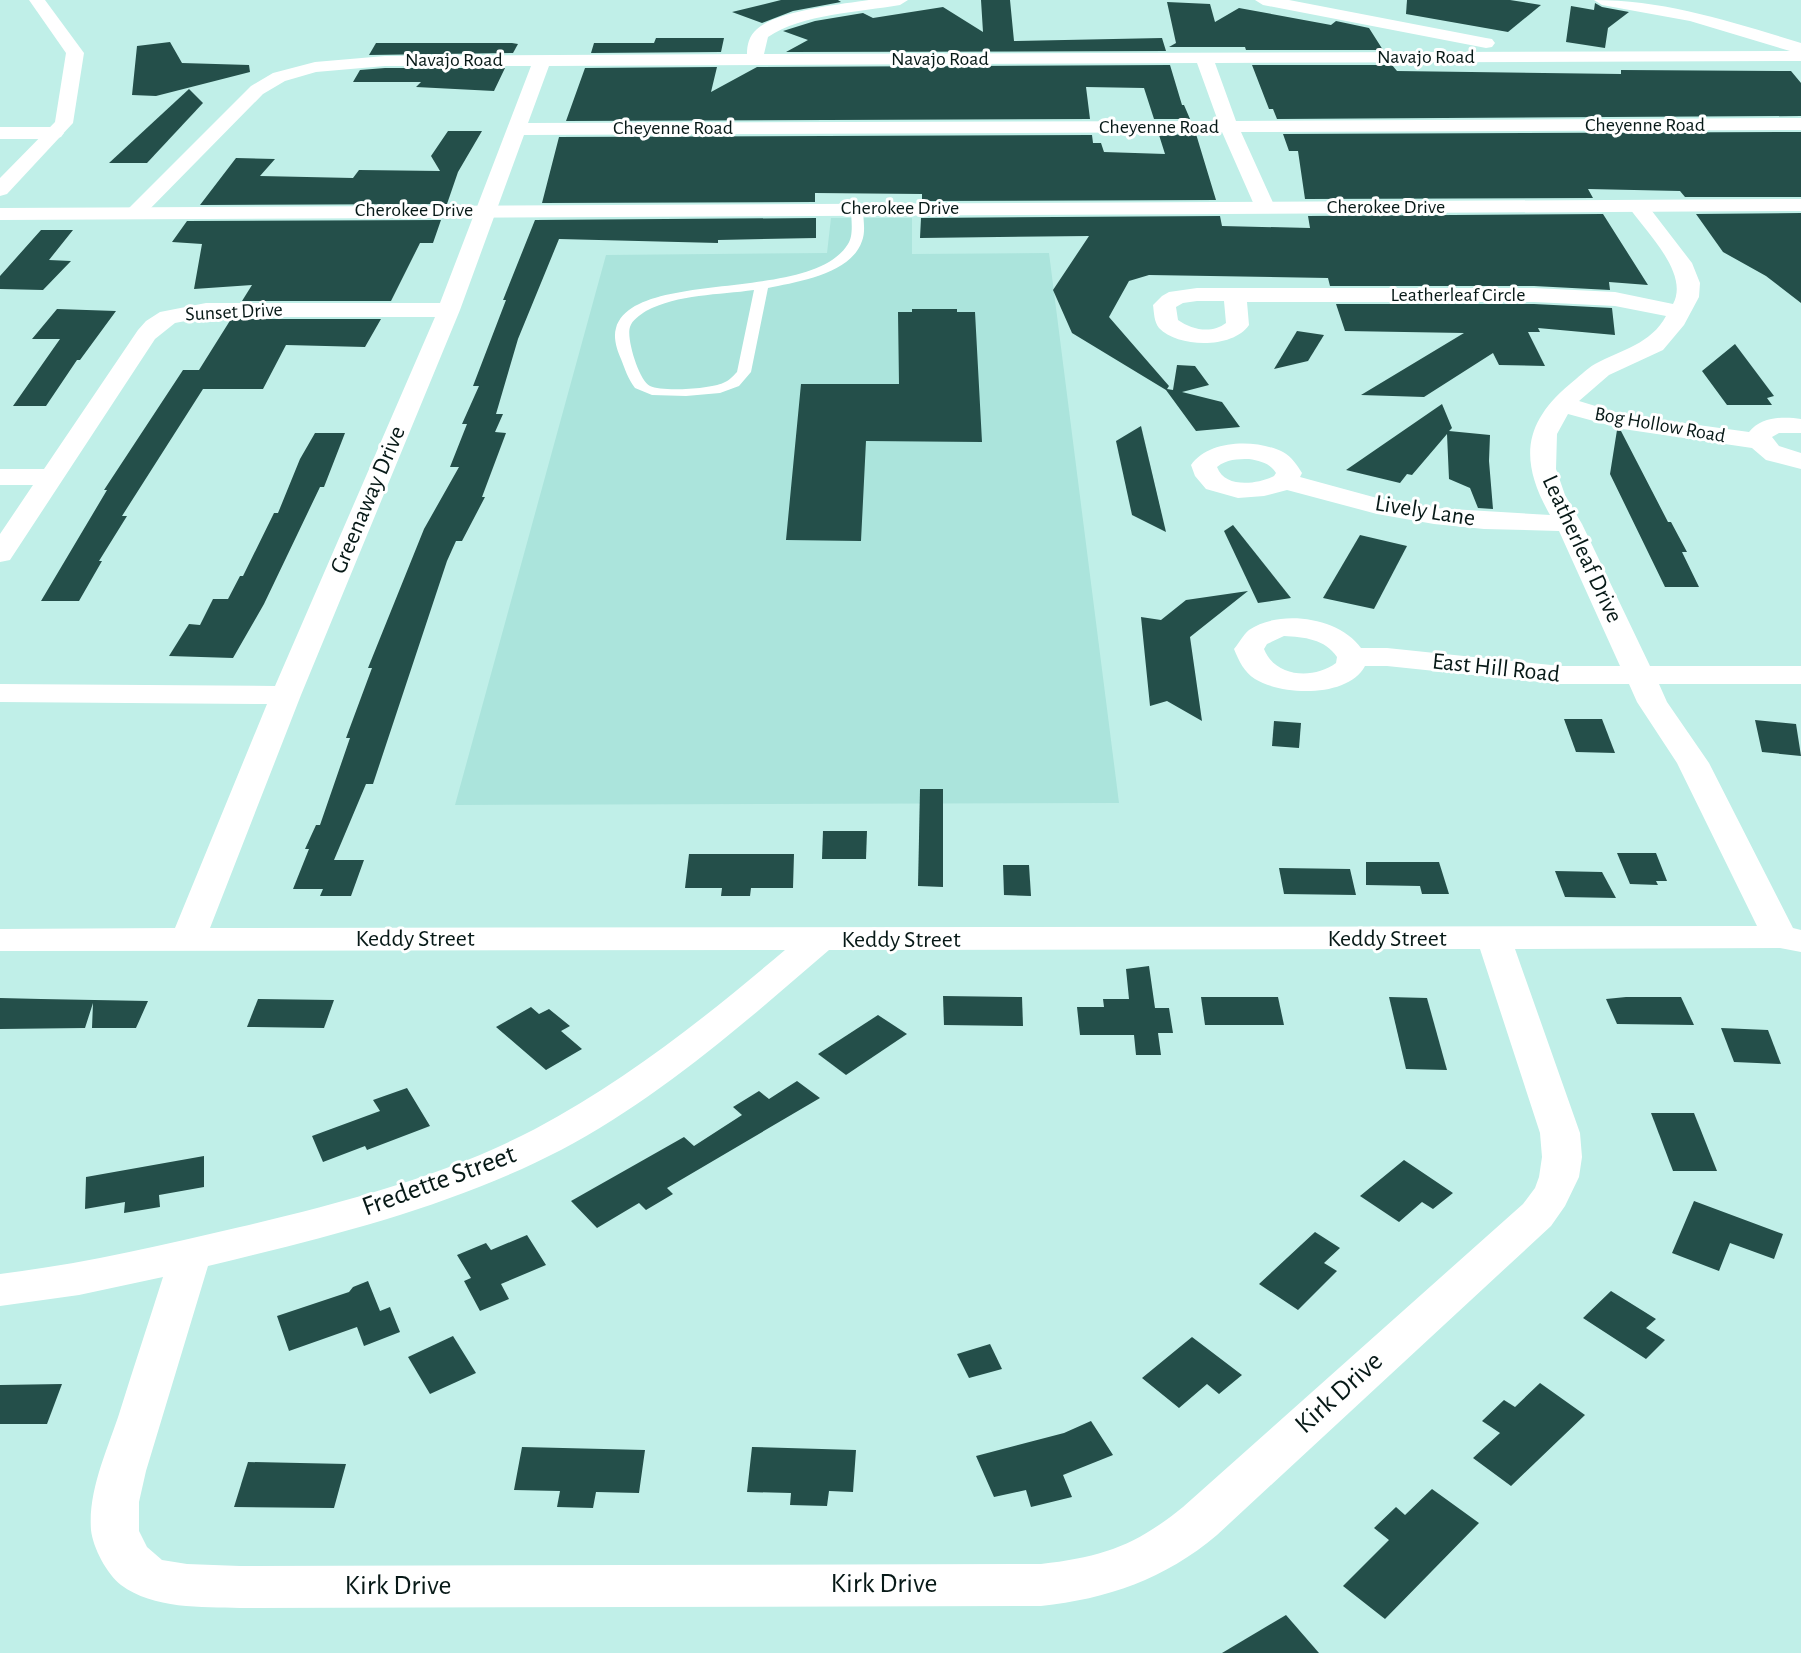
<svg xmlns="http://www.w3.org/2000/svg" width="1801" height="1653" font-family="'Alegreya Sans',sans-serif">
	<rect width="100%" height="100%" fill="#c0efe8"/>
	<polygon fill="#abe4dc" points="831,218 912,218 912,254 1049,253 1119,803 455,805 606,255 827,253"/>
	<g fill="#244f4a">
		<polygon points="781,0 838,0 841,2 793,11 762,23 732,12"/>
		<polygon points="981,0 1010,0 1014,41 1162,38 1166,51 786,52 808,40 783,31 815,21 863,13 873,18 943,7 983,32"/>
		<polygon points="1407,0 1510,0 1541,5 1508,32 1406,14"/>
		<polygon points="1167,2 1210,4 1215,22 1239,8 1331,25 1336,21 1369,28 1383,50 1246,50 1245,47 1169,47 1176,43"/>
		<polygon points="1595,3 1602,7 1629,12 1608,28 1605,48 1566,42 1571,6 1594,10"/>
		<polygon points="656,38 724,38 721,52 591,53 594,43 654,43"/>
		<polygon points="170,42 182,63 249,65 250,72 156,96 132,95 137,46"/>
		<polygon points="376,43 512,43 518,44 513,53 369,55"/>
		<polygon points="1170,65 1182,105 1184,105 1190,119 1154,119 1144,88 1086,87 1090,119 566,121 585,68 717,67 711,92 757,67"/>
		<polygon points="1252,65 1392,65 1397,71 1621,74 1621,70 1791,71 1801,83 1801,116 1277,119 1273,109 1269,109"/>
		<polygon points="385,68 505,68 494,91 416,87 421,82 353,82 360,70"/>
		<polygon points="189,89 203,103 147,163 109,163"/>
		<polygon points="448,131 482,131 458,172 447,204 200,205 236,158 275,159 260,176 353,178 359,170 440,171 431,156"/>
		<polygon points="1801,132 1801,197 1685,197 1680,191 1588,189 1593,198 1305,199 1298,151 1289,151 1283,134"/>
		<polygon points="1196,134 1216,200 922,201 922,194 815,193 815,202 542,203 559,137 1092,135 1093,143 1101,143 1104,152 1165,154 1159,135"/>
		<polygon points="1801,213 1801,303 1766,276 1723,252 1696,214"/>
		<polygon points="1603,214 1648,285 1609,282 1610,290 1534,286 1330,286 1328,278 1149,275 1129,281 1109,317 1169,386 1167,389 1173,390 1177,365 1195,366 1209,385 1182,392 1222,402 1240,427 1196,431 1166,390 1072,333 1053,290 1089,236 920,238 921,218 1220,216 1222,226 1310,228 1308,216"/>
		<polygon points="816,218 816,238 718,240 718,243 559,239 518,339 496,414 503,414 495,432 506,433 482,497 485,497 462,541 456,541 447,561 373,784 366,784 334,860 364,860 351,896 320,896 323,889 293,889 309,849 305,849 316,825 320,825 350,738 346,738 372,668 368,668 424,529 459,467 450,467 467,424 462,424 479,386 473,386 506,300 503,300 535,220"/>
		<polygon points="441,220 433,243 420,243 391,301 242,301 252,285 194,289 202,244 172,242 187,221"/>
		<polygon points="41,230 73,230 49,260 71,261 43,290 0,289 0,276"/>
		<polygon points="1336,304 1534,304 1612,308 1615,335 1538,328 1540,332 1528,332 1545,366 1499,365 1493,353 1424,397 1361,395 1464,333 1345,331"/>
		<polygon points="57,309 116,311 80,360 77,360 46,406 13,406 60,339 32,339"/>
		<polygon points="912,309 957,309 957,312 975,312 982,442 866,441 861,541 786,540 801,384 899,384 898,312 912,312"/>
		<polygon points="231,319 381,319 365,347 286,345 263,389 203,389 122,516 127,516 99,561 102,561 79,601 41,601 107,490 104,490 183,370 199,370"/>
		<polygon points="1297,331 1324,335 1308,361 1274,369"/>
		<polygon points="1735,344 1774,396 1767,398 1772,405 1727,405 1702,371"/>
		<polygon points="1442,404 1452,428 1449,431 1490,435 1489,461 1493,509 1478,508 1470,488 1449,479 1447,434 1412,475 1407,474 1400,483 1346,470"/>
		<polygon points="1141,426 1166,532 1132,515 1116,441"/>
		<polygon points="1617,430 1621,431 1668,522 1671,522 1687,552 1682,552 1699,587 1665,587 1610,474"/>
		<polygon points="315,433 345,433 324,487 320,487 264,604 233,658 169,656 189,624 200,625 213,599 228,599 240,576 243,576 274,513 278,513 300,459"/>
		<polygon points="1233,525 1291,598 1258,603 1224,531"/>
		<polygon points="1360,535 1407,546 1374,609 1323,598"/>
		<polygon points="1248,591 1190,637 1202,721 1167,701 1150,706 1141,617 1161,620 1186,600"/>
		<polygon points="1564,719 1602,719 1615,753 1576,752"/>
		<polygon points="1755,720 1796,724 1801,756 1762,752"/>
		<polygon points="1274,721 1301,723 1299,748 1272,746"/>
		<polygon points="920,789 943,789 943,887 918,886"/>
		<polygon points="823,831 867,831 866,859 822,859"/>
		<polygon points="1617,853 1656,853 1667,881 1656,881 1658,885 1630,884"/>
		<polygon points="689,854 794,854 793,888 751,888 750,896 721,896 722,888 685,888"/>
		<polygon points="1366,862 1439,862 1449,894 1422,894 1420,886 1366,885"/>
		<polygon points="1003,865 1029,865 1031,896 1004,895"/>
		<polygon points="1279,868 1350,869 1356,895 1284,894"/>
		<polygon points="1555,871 1602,872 1616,898 1565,897"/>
		<polygon points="1149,966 1155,1008 1169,1008 1173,1033 1158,1033 1161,1055 1136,1055 1134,1035 1080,1035 1077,1007 1104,1007 1103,999 1129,999 1126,969"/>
		<polygon points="943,996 1022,997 1023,1026 944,1025"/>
		<polygon points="1201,997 1278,997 1284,1025 1205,1025"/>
		<polygon points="1389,997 1427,998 1447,1070 1406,1069"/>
		<polygon points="1626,997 1681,997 1694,1025 1617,1024 1606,999"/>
		<polygon points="0,998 41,999 148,1001 136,1028 92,1028 93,1003 85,1028 0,1029"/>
		<polygon points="258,999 334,1000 324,1028 247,1027"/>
		<polygon points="531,1007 539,1014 549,1009 570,1026 561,1031 582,1049 546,1070 496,1027"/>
		<polygon points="878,1015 907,1034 846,1075 818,1054"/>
		<polygon points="1721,1028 1768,1030 1781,1064 1734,1062"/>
		<polygon points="797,1081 820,1098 667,1188 673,1194 646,1210 639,1203 597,1228 571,1201 684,1137 694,1146 742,1115 733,1107 759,1091 769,1099"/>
		<polygon points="407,1088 430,1126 367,1150 365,1146 323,1162 312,1136 380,1111 373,1100"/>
		<polygon points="1651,1113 1694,1113 1717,1171 1673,1171"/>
		<polygon points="204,1156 204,1187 159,1195 160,1207 124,1213 125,1202 85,1209 86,1177"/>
		<polygon points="1404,1160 1453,1193 1433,1209 1422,1202 1399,1222 1360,1196"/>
		<polygon points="1694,1201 1783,1234 1774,1259 1730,1243 1719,1271 1672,1253"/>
		<polygon points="1315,1232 1340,1248 1324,1263 1337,1271 1298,1310 1259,1284"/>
		<polygon points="527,1235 546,1265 501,1284 509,1299 480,1311 464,1281 471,1278 457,1255 486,1243 491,1250"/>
		<polygon points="368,1281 380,1311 390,1307 400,1332 364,1346 357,1327 289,1351 277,1316 349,1292 353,1287"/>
		<polygon points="1611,1291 1656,1319 1646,1328 1665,1340 1646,1359 1583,1318"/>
		<polygon points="453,1336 476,1373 430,1394 408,1357"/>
		<polygon points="1192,1337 1242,1375 1219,1394 1207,1384 1179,1408 1142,1378"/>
		<polygon points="990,1344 1002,1369 969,1378 957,1354"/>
		<polygon points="1540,1383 1585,1415 1511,1486 1473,1458 1500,1433 1482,1421 1504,1400 1515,1407"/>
		<polygon points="62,1384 47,1424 0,1424 0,1385"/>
		<polygon points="1091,1421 1113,1455 1063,1475 1072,1497 1031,1507 1026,1490 994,1497 976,1456 1064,1433"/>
		<polygon points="522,1447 645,1450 639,1493 596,1492 593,1508 557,1507 560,1491 514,1490"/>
		<polygon points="752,1447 856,1450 853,1492 829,1491 827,1506 790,1505 791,1493 747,1492"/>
		<polygon points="248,1462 346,1464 334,1508 234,1507"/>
		<polygon points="1432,1489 1479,1523 1385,1619 1343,1586 1389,1540 1374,1528 1396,1507 1405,1515"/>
		<polygon points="1286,1615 1319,1653 1222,1653"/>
	</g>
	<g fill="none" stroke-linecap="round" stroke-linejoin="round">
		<path fill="#fff" fill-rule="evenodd" d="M857 204 863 208C863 219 866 231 862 241 851 274 797 282 768 288L751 372 739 386 720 393 686 396 652 395 635 388C628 379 625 369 621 359 617 350 613 338 616 328 634 268 811 304 848 244 854 235 851 219 851 208ZM754 290 737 372C733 376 729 381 723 383 710 389 662 392 650 386 639 381 626 338 630 327 632 320 640 315 646 311 678 294 719 295 754 290Z"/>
		<g fill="#fff" fill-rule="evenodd">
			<path d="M869 0H908L900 5C860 12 802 14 768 37L764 54 1790 51 1690 21 1602 5 1594 0C1666 0 1732 22 1801 43V61L1215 63 1236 121 1801 118V130L1241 132 1275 207 1272 211 1265 213 1258 211 1255 207 1222 132 524 135 460 310 301 695 210 928 1757 926 1677 763 1637 702 1629 684H1561L1387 666H1365C1348 698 1282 696 1255 679 1244 672 1239 661 1234 649 1239 643 1243 635 1249 630 1279 609 1339 617 1361 648H1387L1561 666H1620L1559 531 1484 529 1434 524 1377 514 1287 490 1264 496 1238 498 1206 489 1195 476 1191 465C1209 439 1257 439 1283 452 1292 457 1297 465 1302 473L1300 477 1377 498 1434 508 1550 515C1520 462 1522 424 1570 384 1578 378 1586 369 1595 364 1621 350 1651 344 1666 316L1615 306 1534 302H1247L1249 325C1233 349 1178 348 1159 328 1154 322 1154 312 1153 305L1162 296 1169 292 1197 288H1534L1615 292 1673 304C1690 273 1645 231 1628 206L1631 202 1638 200 1645 202 1692 263 1700 283 1699 297 1684 325 1663 350 1609 375 1579 401 1625 415 1749 432C1761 417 1783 416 1801 419V433H1779L1772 437 1779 446 1801 453V469L1766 460 1752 448 1623 429 1568 414 1557 434 1556 469 1565 495 1582 524 1650 666H1801V684H1659L1667 702 1709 763 1793 928 1801 930V952L1780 948 1515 949 1580 1133 1582 1157 1579 1177 1565 1206 1551 1226 1217 1535C1165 1579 1107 1599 1041 1606L240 1608C202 1607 153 1609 121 1585 107 1574 93 1548 91 1530 88 1489 108 1449 120 1411 134 1366 149 1321 163 1277L79 1295 0 1306V1274C81 1264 160 1246 240 1227 340 1203 443 1177 535 1129 627 1080 706 1017 785 950L0 951V929L175 928 267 704 0 702V684L275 686 435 317H206L175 323 155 339 10 560 0 562V534L33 485H0V469H44L138 330 146 321 160 312 206 303H440L531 66H385L316 72 285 81 263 94 142 217 135 219 128 217 125 213 128 209 251 86 273 73 315 62 385 56 747 54C747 45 749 36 757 29 776 11 842 4 869 0ZM1197 63 1218 121 528 123 549 66ZM1197 301H1224L1226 323C1212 334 1192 330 1178 320L1176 307 1183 303ZM1249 459C1260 461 1270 463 1276 473L1274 476C1258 484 1225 489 1217 467 1227 459 1237 459 1249 459ZM1284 636C1304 637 1325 639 1337 657L1336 663C1313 680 1275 677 1264 649L1267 644ZM1480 949 1540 1133 1542 1157 1539 1177 1535 1188 1523 1204 1183 1507C1135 1546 1102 1557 1041 1564L240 1566 187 1564 162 1560 147 1547 139 1531V1502L146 1471 208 1266C328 1237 451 1207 561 1150 661 1097 744 1023 829 950Z"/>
			<polygon points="1255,0 1289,0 1486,38 1492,39 1495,43 1492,47 1486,48 1263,5"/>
			<polygon points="0,127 54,127 61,129 64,133 61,137 54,139 0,139"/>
		</g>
		<polygon fill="#fff" fill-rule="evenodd" points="1801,199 1801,211 0,220 0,208"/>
		<polygon fill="#fff" fill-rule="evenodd" points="29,0 45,0 84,53 73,123 7,194 0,196 0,178 55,122 66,53"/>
	</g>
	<g text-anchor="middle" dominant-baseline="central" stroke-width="6" stroke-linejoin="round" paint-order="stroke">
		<g font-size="20" fill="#071917" stroke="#fff">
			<text x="1426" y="57">Navajo Road</text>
			<text x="940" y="59">Navajo Road</text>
			<text x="454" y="60">Navajo Road</text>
			<text x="1645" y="125">Cheyenne Road</text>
			<text x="1159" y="127">Cheyenne Road</text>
			<text x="673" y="128">Cheyenne Road</text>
			<text x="1386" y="207">Cherokee Drive</text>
			<text x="900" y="208">Cherokee Drive</text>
			<text x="414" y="210">Cherokee Drive</text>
			<text x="1458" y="295">Leatherleaf Circle</text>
			<text transform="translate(234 312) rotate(-3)">Sunset Drive</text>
			<text transform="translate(1660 425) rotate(10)">Bog Hollow Road</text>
		</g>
		<g font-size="24" fill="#071917" stroke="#fff">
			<text transform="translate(368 500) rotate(-67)">Greenaway Drive</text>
			<text transform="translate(1425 511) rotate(9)">Lively Lane</text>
			<text transform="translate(1582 549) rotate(65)">Leatherleaf Drive</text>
			<text transform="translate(1496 668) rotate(6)">East Hill Road</text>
			<text x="415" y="939">Keddy Street</text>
			<text x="1387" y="939">Keddy Street</text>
			<text x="901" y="940">Keddy Street</text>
		</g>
		<g font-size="28" fill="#071917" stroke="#fff">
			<text transform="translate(439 1181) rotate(-20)">Fredette Street</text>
			<text transform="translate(1339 1393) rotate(-42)">Kirk Drive</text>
			<text x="884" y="1584">Kirk Drive</text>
			<text x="398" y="1586">Kirk Drive</text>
		</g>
	</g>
</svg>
